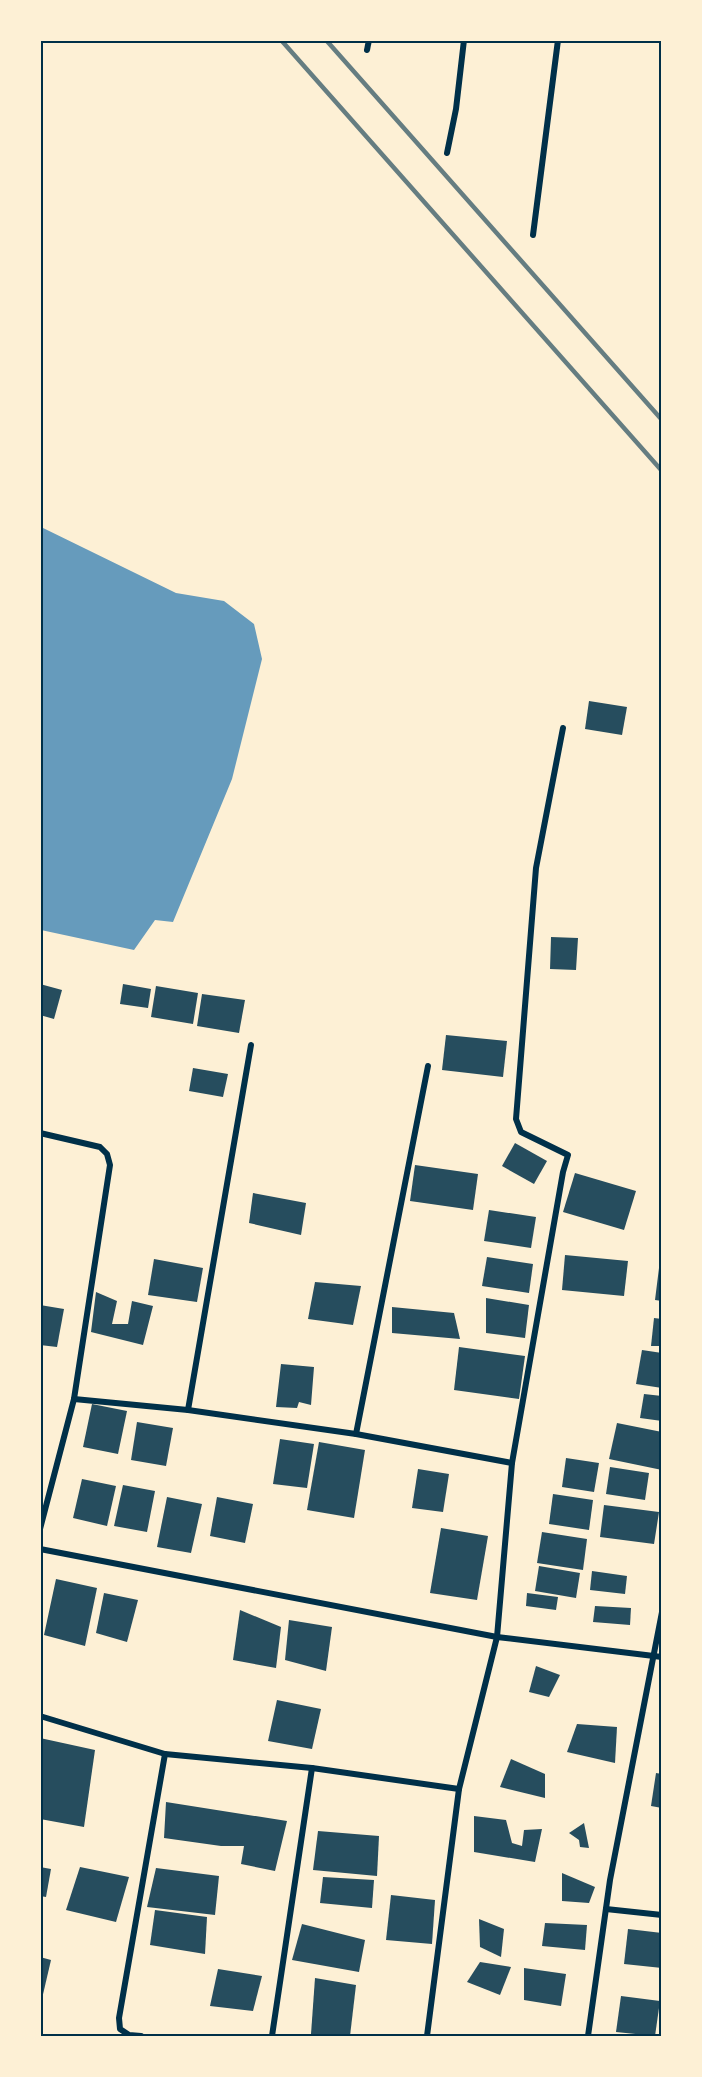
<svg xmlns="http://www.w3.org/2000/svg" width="702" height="2077" font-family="'Alegreya Sans',sans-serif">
	<rect width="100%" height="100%" fill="#fdf0d5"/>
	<polygon fill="#669bbc" points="41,527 176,593 224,601 254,624 262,659 232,779 173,922 155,920 134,950 41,930"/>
	<g fill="#264d5e">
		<polygon points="589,701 627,707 622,735 585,729"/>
		<polygon points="551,937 578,938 576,970 550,969"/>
		<polygon points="40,984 62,990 54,1019 40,1015"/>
		<polygon points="123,984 151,989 148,1008 120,1004"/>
		<polygon points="156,986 198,993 193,1024 151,1017"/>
		<polygon points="202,994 245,1000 239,1033 197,1026"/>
		<polygon points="446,1035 507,1041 503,1077 442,1070"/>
		<polygon points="193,1068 228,1074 223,1097 189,1091"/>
		<polygon points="515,1143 547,1161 534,1184 502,1166"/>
		<polygon points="415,1165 478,1174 473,1210 410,1201"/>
		<polygon points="575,1173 636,1191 624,1230 563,1212"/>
		<polygon points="253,1193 306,1203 301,1235 249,1223"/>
		<polygon points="489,1210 536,1217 531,1248 484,1241"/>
		<polygon points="565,1255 628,1261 624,1296 562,1290"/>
		<polygon points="487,1257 533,1264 529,1293 482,1286"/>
		<polygon points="154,1259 203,1268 197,1302 148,1295"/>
		<polygon points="659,1268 662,1268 662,1301 655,1300"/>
		<polygon points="315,1282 361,1286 353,1325 308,1319"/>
		<polygon points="96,1292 117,1301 112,1324 128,1324 132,1301 153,1306 143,1345 91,1332"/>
		<polygon points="486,1298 529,1305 525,1338 486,1333"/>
		<polygon points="40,1305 64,1309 57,1347 40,1345"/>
		<polygon points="392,1307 454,1313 460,1339 392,1333"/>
		<polygon points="654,1318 662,1319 662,1346 651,1346"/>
		<polygon points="459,1347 525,1356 519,1399 454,1390"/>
		<polygon points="642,1350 662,1353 662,1388 636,1384"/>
		<polygon points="281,1364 314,1367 311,1405 299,1402 297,1408 276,1407"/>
		<polygon points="644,1394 662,1396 662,1421 640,1418"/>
		<polygon points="92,1404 127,1411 118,1454 83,1447"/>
		<polygon points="137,1422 173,1428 166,1466 131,1460"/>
		<polygon points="617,1423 662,1432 662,1470 609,1459"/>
		<polygon points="280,1439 314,1444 307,1488 273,1484"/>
		<polygon points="319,1442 365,1450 354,1518 307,1510"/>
		<polygon points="566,1458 599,1463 594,1492 562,1487"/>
		<polygon points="610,1467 649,1473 645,1500 606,1494"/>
		<polygon points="418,1469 449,1474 443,1512 412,1508"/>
		<polygon points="82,1479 116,1486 107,1526 73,1518"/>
		<polygon points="123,1485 155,1491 147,1532 114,1526"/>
		<polygon points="553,1494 593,1500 589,1530 549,1524"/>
		<polygon points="167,1497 202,1504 191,1553 157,1547"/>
		<polygon points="217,1497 253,1504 245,1543 210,1536"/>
		<polygon points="604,1505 659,1512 654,1544 600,1537"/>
		<polygon points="441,1528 488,1536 477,1600 430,1593"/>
		<polygon points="542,1532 587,1539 583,1570 537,1563"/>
		<polygon points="539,1566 580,1573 576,1598 535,1591"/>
		<polygon points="592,1571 627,1576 625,1594 590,1590"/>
		<polygon points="56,1579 97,1588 85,1646 44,1635"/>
		<polygon points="104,1593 138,1600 127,1642 96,1633"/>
		<polygon points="527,1593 558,1597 556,1610 526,1606"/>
		<polygon points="595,1606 631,1608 630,1625 593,1622"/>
		<polygon points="240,1610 281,1627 276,1668 233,1660"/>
		<polygon points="289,1620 332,1627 326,1671 285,1660"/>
		<polygon points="536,1666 560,1675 549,1697 529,1692"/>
		<polygon points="277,1700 321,1709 312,1749 268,1741"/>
		<polygon points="577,1724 617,1727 615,1763 567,1752"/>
		<polygon points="40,1738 95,1750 84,1827 40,1819"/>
		<polygon points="511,1759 545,1774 545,1798 500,1787"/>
		<polygon points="656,1773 662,1774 662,1808 651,1806"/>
		<polygon points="166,1802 287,1821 275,1871 241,1864 244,1846 221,1846 164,1838"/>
		<polygon points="474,1816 506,1820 512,1843 522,1846 524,1830 542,1829 535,1862 474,1852"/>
		<polygon points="584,1823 589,1848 580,1847 579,1840 569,1833"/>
		<polygon points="318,1831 379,1836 377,1876 313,1870"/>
		<polygon points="40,1867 51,1869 46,1897 40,1896"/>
		<polygon points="80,1867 129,1877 116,1922 66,1910"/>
		<polygon points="156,1868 219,1876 215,1915 147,1907"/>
		<polygon points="562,1873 595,1887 589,1903 562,1901"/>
		<polygon points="323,1877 374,1880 372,1908 320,1903"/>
		<polygon points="391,1895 435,1900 432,1944 386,1940"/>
		<polygon points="155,1910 207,1917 205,1954 150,1945"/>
		<polygon points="479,1919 504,1929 501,1957 480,1947"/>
		<polygon points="545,1923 587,1925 585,1950 542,1946"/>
		<polygon points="302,1924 365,1940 359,1972 292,1960"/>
		<polygon points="628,1929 662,1933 662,1968 624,1964"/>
		<polygon points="40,1957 51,1960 41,2003 40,2003"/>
		<polygon points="480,1962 511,1967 500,1995 467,1982"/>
		<polygon points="524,1968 566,1974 561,2006 524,2000"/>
		<polygon points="218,1969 262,1976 253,2011 210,2006"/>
		<polygon points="315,1978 356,1985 350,2036 311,2034"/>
		<polygon points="621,1996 660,2001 655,2036 616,2032"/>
	</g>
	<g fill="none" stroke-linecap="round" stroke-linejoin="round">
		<g stroke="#003049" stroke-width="6">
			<polyline points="367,50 369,40"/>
			<polyline points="447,153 456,109 464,40"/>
			<polyline points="533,235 558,40"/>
			<polyline points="40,1133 100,1147 107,1154 110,1165 74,1399 40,1529"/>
			<polyline points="74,1399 188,1410 356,1434 512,1463"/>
			<polyline points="188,1410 251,1045"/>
			<polyline points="356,1434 428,1066"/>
			<polyline points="40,1549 497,1637 662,1657"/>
			<polyline points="40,1716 165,1754 312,1768 459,1789"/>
			<polyline points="606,1909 662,1915"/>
			<polyline points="141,2036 129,2035 120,2029 119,2018 165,1754"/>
			<polyline points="272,2036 312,1768"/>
			<polyline points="427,2036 459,1789 497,1637 512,1463 563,1172 568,1155 521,1132 516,1119 536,868 563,728"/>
			<polyline points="588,2036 610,1880 662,1612"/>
		</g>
		<g stroke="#657d81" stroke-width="4.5">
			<polyline points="281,40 662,471"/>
			<polyline points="326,40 662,420"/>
		</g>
	</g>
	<rect width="702" height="2077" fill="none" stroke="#fdf0d5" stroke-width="84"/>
	<rect x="42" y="42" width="618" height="1993" fill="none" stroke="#003049" stroke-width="2"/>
</svg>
